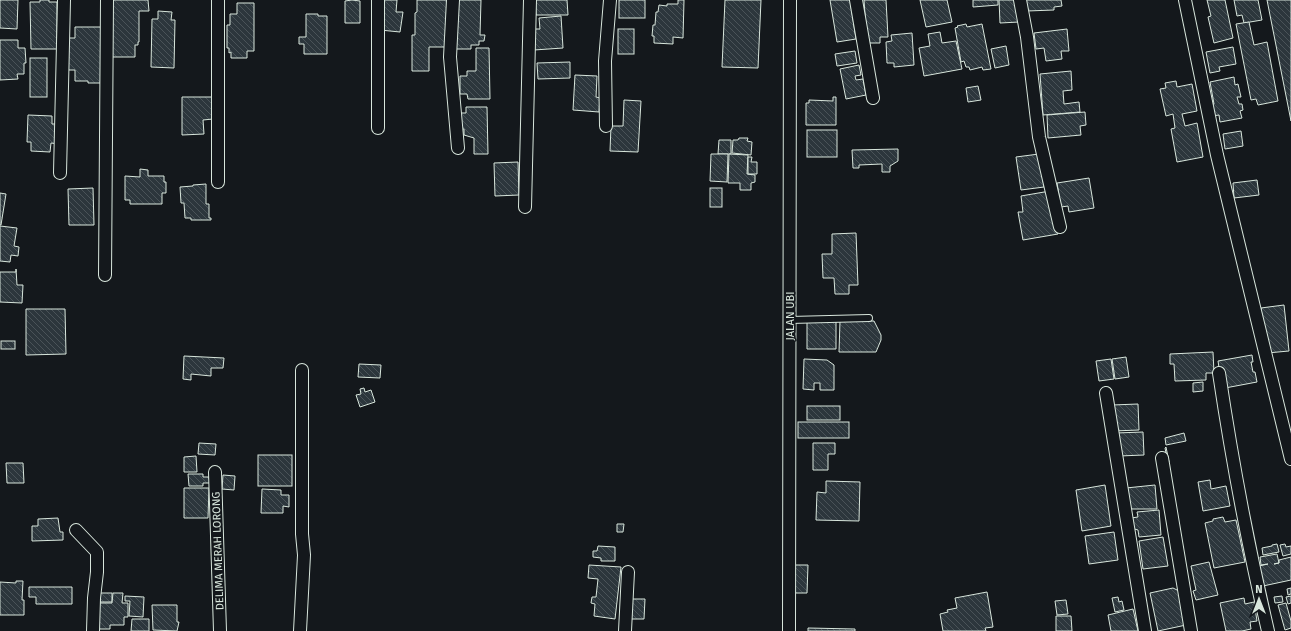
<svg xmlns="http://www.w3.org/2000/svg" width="1291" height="631" font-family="'Fira Sans',sans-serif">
	<defs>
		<pattern id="building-back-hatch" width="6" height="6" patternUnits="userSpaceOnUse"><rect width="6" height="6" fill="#2c363c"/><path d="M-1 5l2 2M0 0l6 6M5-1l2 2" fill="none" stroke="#4a5358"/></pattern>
	</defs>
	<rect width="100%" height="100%" fill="#14181c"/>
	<g fill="url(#building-back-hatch)" stroke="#d8e6dc">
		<polygon points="0,0 18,0 17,29 0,28"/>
		<polygon points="40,0 49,0 49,2 57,2 57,49 31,49 30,2 40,2"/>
		<polygon points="109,0 148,0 149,11 139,11 139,42 138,42 138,45 135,45 135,57 109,57"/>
		<polygon points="352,0 360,1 360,23 345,23 345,1"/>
		<polygon points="383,0 397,0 396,12 403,12 400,32 380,30"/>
		<polygon points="417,0 450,0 445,47 429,47 429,71 412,71 412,35 415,35 415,13 417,12"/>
		<polygon points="456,0 481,0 480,35 485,35 484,41 479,41 479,45 471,45 471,49 455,49"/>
		<polygon points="535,0 567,0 568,15 536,15"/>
		<rect x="619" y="0" width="26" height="18"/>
		<polygon points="678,0 684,0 683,38 673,37 673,44 654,43 654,36 652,36 653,25 655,25 656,12 658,12 659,5 667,6 667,4 678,4"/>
		<polygon points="725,0 761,0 758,68 722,67"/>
		<polygon points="830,0 850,0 856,39 837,42"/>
		<polygon points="864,0 886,0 888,37 880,37 880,43 867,43"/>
		<polygon points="920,0 947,0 952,22 926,27"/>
		<polygon points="973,0 998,0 998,5 973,7"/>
		<polygon points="999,0 1018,0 1019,22 1000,23"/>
		<polygon points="1026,0 1061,0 1062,6 1054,7 1054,10 1027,11"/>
		<polygon points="1207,0 1225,0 1233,38 1214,43 1208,17 1211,16"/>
		<polygon points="1234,0 1258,0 1262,20 1244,23 1242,15 1237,16"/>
		<polygon points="1267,0 1291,0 1291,121"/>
		<polygon points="237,3 254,3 254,51 247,51 247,58 231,58 231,52 229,53 229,48 227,48 227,25 230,25 230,14 237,14"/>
		<polygon points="158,11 172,12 171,20 175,20 174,68 151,67 152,19 158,19"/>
		<polygon points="306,14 318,14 318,16 327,16 327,54 304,54 304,44 299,44 299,37 306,37"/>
		<polygon points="561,16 563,48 534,50 533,29 540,29 539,18"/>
		<polygon points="1249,22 1254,45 1267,42 1278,101 1258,105 1256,99 1251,100 1236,24"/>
		<polygon points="966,24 967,27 982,24 991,69 983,70 982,67 970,70 969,67 966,67 964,61 961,62 955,28 958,27 957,26"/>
		<polygon points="75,27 102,27 102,83 88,83 88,81 75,81 75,70 68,70 68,38 75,38"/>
		<rect x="618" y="29" width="16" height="25"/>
		<polygon points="1067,29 1069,51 1061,51 1062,59 1046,61 1044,48 1036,49 1034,33"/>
		<polygon points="940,32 942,43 956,41 962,69 924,76 919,48 930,46 928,34"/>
		<polygon points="912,33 914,65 894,67 894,63 887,63 886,42 892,41 891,35"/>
		<polygon points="0,40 18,40 18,48 25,48 26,63 24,63 24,74 17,74 18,79 0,80"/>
		<polygon points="1006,46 1009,65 995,68 991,49"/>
		<polygon points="1233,47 1236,64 1219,67 1220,71 1210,73 1206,52"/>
		<polygon points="476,48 489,48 490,99 468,99 467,94 460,94 460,76 467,76 467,71 476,71"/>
		<polygon points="855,51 857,63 837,66 835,54"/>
		<rect x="30" y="58" width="17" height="39"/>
		<polygon points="570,62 570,78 538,79 537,63"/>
		<polygon points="859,65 861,75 855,76 856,80 863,79 866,95 846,99 840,69"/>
		<polygon points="1071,71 1072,90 1063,91 1064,104 1079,102 1080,112 1043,115 1040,74"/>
		<polygon points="575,75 597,76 596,97 600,98 599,112 573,110"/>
		<polygon points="1234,77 1235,85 1238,84 1241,97 1237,97 1239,104 1242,104 1243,110 1240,111 1242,118 1220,122 1219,115 1212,116 1210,105 1214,104 1210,82"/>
		<polygon points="1176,81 1177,87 1192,84 1197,111 1182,114 1185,126 1197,123 1203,157 1177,162 1171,129 1175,128 1173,114 1166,116 1160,89 1166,88 1165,83"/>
		<polygon points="978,86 981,100 968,102 966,88"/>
		<polygon points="182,97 213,97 213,119 203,120 204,134 182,135"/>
		<polygon points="833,97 836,97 836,125 806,125 806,103 809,103 809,100 833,101"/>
		<polygon points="624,100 641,101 638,152 610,151 611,126 623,126"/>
		<polygon points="466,107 487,107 488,154 474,154 474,138 464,135 464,129 460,129 460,113 466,113"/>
		<polygon points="1085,112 1086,125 1080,126 1081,135 1048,138 1047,115"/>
		<polygon points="28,115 52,116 52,124 60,124 59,144 51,143 50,152 31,151 31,142 27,142"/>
		<rect x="807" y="130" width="30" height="27"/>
		<polygon points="1241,131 1243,146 1225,149 1223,134"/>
		<polygon points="739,138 748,138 747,141 752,142 751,155 732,153 733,140 738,140"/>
		<polygon points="719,140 731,140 731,154 718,154"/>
		<polygon points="898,149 898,161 890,166 890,172 882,172 882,164 859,165 859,168 853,168 852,150"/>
		<polygon points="711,154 728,154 727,182 710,181"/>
		<polygon points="729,154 748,155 747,174 755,175 755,182 751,183 751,190 740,190 740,183 728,183"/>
		<polygon points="1039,154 1044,187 1021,190 1016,157"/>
		<polygon points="748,157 752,157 751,162 757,162 757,174 748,174"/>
		<polygon points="518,162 519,195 495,196 494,163"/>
		<polygon points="140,169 148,170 148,176 164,176 164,182 166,182 166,193 162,193 162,204 130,204 130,200 125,200 125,176 140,177"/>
		<polygon points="1089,178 1094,208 1069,212 1068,206 1061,207 1057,183"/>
		<polygon points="1257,180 1259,195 1234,198 1233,183"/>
		<polygon points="206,184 206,204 209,204 209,218 211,218 211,220 191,220 191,218 185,218 184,203 181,203 180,187 193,186 193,185"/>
		<polygon points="93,188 94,225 69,225 68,189"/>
		<rect x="710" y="188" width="12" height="19"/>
		<polygon points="1050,191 1058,234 1023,240 1018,212 1023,212 1021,196"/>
		<polygon points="0,193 6,194 1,225 0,225"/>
		<polygon points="0,226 17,228 14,246 19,247 18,256 11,255 10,262 0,261"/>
		<polygon points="856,233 858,285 849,285 849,294 835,294 834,278 823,278 822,254 832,254 832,234"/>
		<polygon points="16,269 17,285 23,285 22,303 0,302 0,272 16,272"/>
		<polygon points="1284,305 1289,351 1267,353 1261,308"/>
		<polygon points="26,309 65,309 66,354 26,355"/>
		<polygon points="807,320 836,321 836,349 807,349"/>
		<polygon points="840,321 874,321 881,335 881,340 876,352 839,352"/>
		<rect x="1" y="341" width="14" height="8"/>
		<polygon points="1213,352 1214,373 1206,373 1206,380 1175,381 1174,364 1170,364 1170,354"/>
		<polygon points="1252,355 1253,362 1251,362 1253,372 1255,372 1257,382 1225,388 1222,387 1218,361"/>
		<polygon points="184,356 224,358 223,368 211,368 211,376 191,374 191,380 183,379"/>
		<polygon points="1126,357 1129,377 1115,379 1112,359"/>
		<polygon points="804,359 827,360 834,365 834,390 820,390 820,383 814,383 814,390 803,389"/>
		<polygon points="1111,359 1114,379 1099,381 1096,361"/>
		<polygon points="359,364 381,365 380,378 358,377"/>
		<polygon points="1203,382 1203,391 1193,392 1193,383"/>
		<polygon points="364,388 365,392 371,390 375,402 360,407 356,395 361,394 360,389"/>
		<polygon points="1138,404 1139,430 1113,431 1112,405"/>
		<rect x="807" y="406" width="33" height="14"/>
		<rect x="798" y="422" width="51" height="16"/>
		<polygon points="1143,432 1144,455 1119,456 1116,433"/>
		<polygon points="1184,433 1186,441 1166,445 1165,438"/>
		<polygon points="199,443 216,444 215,455 198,454"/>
		<polygon points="813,443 835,443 835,454 828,454 828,470 813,470"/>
		<polygon points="1166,447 1169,462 1168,463 1165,448"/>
		<rect x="258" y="455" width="34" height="31"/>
		<polygon points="196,456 197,472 184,472 184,457"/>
		<polygon points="6,463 23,463 24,483 7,483"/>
		<polygon points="188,474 203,474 203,477 209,477 210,483 203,483 203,486 189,486"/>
		<polygon points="223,475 235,476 234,490 222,489"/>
		<polygon points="1210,480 1211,489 1226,486 1230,506 1203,511 1198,482"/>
		<polygon points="826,481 860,482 859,521 816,520 817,492 826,493"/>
		<polygon points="1105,485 1111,526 1082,531 1076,490"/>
		<polygon points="1155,485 1157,509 1128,509 1126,488"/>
		<polygon points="184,488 209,488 208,518 184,518"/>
		<polygon points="262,489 281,490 281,495 289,495 289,507 283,506 283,513 261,513"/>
		<polygon points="1159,510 1161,535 1139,537 1138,530 1131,528 1131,518 1138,517 1137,512"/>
		<polygon points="1223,517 1225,522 1236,520 1245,562 1214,568 1205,523 1213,521 1213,519"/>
		<polygon points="58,518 60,532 63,532 63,540 32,541 32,526 38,526 38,519"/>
		<polygon points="617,524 624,524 623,532 617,532"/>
		<polygon points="1114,532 1118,560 1089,564 1085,536"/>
		<polygon points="1163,537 1168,566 1143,569 1139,541"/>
		<polygon points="1277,544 1279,552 1263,555 1262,548 1272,546 1272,545"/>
		<polygon points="1285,544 1286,547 1291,546 1291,554 1283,556 1280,545"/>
		<polygon points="598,546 615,547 615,561 601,561 601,558 593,557 593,551 597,551"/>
		<polygon points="1277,554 1279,563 1274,564 1279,563 1279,560 1291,557 1291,580 1263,586 1259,566 1268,564 1261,565 1260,557"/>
		<polygon points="1209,562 1218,595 1196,600 1193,591 1196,590 1191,566"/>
		<polygon points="589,565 621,567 615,619 594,616 595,604 591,603 592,597 596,597 598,579 588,578"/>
		<polygon points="795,565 808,565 807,593 794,593"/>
		<polygon points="16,581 23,581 22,600 24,600 24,615 0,615 0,582 16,583"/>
		<polygon points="29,587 72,587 72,604 36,604 36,597 29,597"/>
		<polygon points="1173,588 1179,591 1186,625 1158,631 1150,593"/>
		<polygon points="1291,588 1291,594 1288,595 1287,589"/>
		<polygon points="987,592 993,627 985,628 986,631 943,631 940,614 948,612 947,610 957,608 955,598"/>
		<rect x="100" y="593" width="12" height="9"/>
		<polygon points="113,593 123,593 122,603 128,603 128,617 124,617 124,625 110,625 110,629 98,629 99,603 112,603"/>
		<polygon points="125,596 144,597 143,617 129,616 130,601 125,601"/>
		<polygon points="1282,596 1283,602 1275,603 1274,597"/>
		<polygon points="1291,596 1291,603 1288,604 1286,597"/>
		<polygon points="1118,597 1119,602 1122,601 1124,610 1115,612 1112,598"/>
		<polygon points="1244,598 1245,604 1254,602 1257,621 1250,622 1251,629 1242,631 1226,631 1220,603"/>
		<polygon points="630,599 645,599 644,619 630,619"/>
		<polygon points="1066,600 1068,614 1057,615 1055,601"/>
		<polygon points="1286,603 1291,621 1291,628 1285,630 1278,605"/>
		<polygon points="152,605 177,605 177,622 179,622 177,631 153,630"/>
		<polygon points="1133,609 1138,631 1111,631 1108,615"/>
		<polygon points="1056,616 1071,616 1072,631 1056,631"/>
		<polygon points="132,619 149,619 149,631 131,631"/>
		<polygon points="808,628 855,629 855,631 808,631"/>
	</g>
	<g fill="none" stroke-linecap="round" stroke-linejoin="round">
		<g stroke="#d8e6dc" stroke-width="8">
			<polyline id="service" points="790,320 869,318"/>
		</g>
		<g stroke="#d8e6dc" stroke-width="14">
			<g id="minor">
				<polyline points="453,0 450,57 458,148"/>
				<polyline points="856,0 873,98"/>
				<polyline points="1020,0 1027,37 1039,137 1060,227"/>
				<polyline points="1185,0 1217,155 1291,459"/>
				<polyline points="606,126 605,61 610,0"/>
				<polyline points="378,128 378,0"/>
				<polyline points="60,173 64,0"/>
				<polyline points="218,182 218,0"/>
				<polyline points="525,207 530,0"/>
				<polyline points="105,275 107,0"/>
				<path d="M1219 373C1232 460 1248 546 1268 631"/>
				<polyline points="1106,393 1145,631"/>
				<polyline points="1162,458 1191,631"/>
				<polyline points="215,472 220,631"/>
				<polyline points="76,530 97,552 97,572 94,598 93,631"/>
				<polyline points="300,631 304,555 302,534 302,370"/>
				<polyline points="625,631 628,572"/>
				<polyline points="789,631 790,0"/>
			</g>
		</g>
		<use href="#service" stroke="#14181c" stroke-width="6"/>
		<use href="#minor" stroke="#14181c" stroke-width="12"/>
	</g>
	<g text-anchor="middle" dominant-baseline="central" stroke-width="3" stroke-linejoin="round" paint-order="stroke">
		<g font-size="11" fill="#d8e6dc" stroke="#14181c">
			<text transform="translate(790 316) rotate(-90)">JALAN UBI</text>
			<text transform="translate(218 551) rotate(-92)">DELIMA MERAH LORONG</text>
		</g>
	</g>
	<g transform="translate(1259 599)" stroke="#14181c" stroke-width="3" paint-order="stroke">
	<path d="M0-3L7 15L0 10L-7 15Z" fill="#d8e6dc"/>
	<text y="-6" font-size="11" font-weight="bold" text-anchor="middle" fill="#d8e6dc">N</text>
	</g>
</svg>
